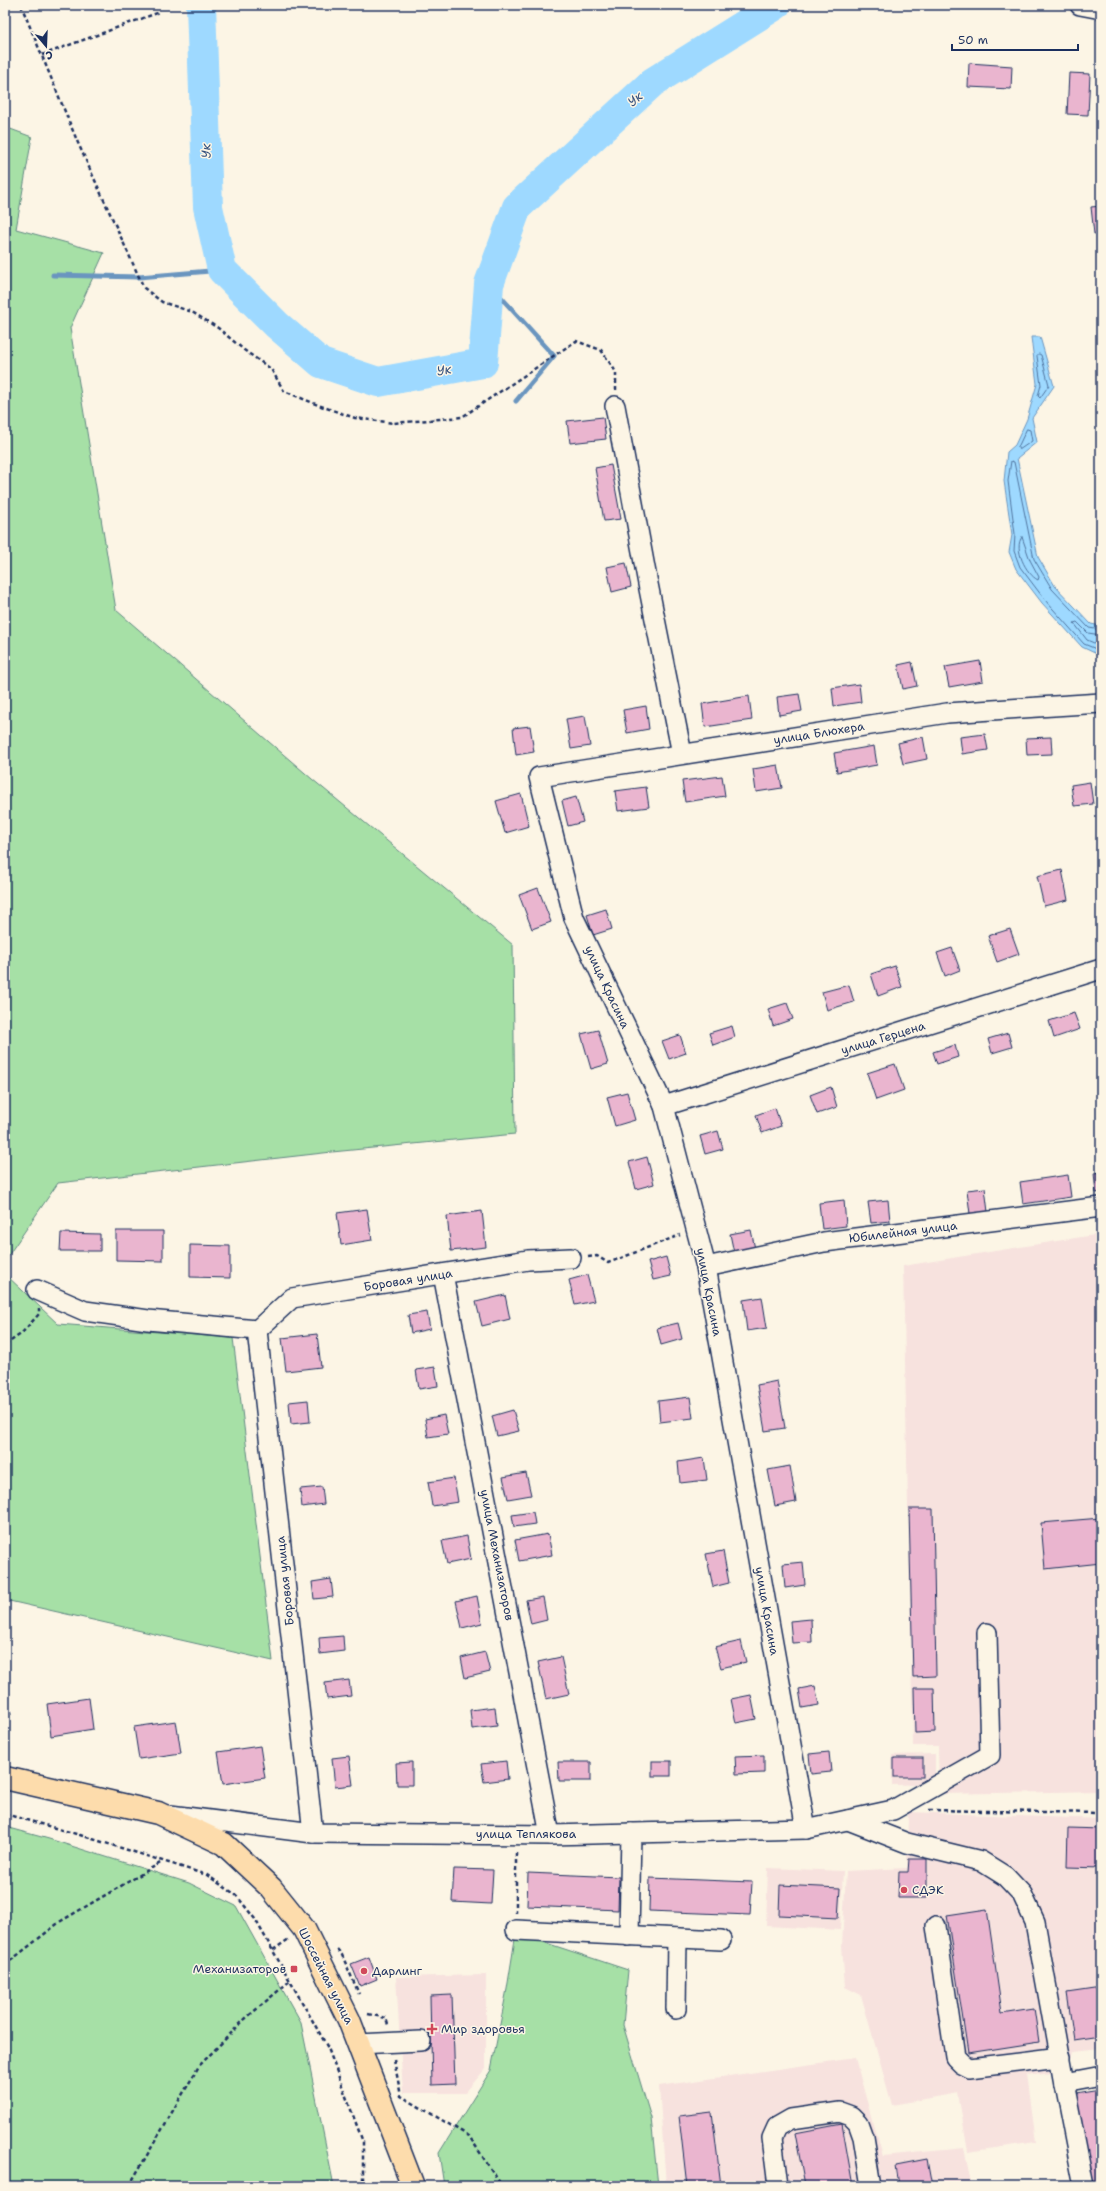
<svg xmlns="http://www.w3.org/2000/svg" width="1106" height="2191" font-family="'Shantell Sans',sans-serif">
	<rect width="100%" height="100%" fill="#fcf5e5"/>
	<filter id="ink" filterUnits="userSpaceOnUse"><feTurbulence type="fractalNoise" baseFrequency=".025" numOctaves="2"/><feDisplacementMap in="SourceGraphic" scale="8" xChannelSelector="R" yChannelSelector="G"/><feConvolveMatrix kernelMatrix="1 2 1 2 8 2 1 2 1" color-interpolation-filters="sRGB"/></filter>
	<g filter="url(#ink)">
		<g fill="#f7e2de">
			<polygon points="1100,1234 1101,1791 939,1794 938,1746 913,1746 903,1266"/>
			<polygon points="935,1754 935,1784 892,1785 892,1755"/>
			<polygon points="908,1812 1101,1819 1101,2048 1073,2051 1068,2070 1027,2075 1036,2142 968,2152 958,2093 892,2105 861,1995 845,1987 842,1946 846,1871 907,1868"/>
			<polygon points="768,1868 843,1871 840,1930 766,1926"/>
			<polygon points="486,1975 486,2068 465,2093 403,2093 396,1977"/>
			<polygon points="855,2058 882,2156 964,2148 972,2186 666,2186 659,2086"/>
		</g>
		<g fill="#a6e0a6" stroke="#608882">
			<polygon points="5,127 32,137 16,229 104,253 70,328 116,610 312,779 513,945 515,1134 332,1152 58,1183 5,1260"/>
			<polygon points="5,1274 58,1324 233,1338 273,1661 5,1600"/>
			<polygon points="5,1827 49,1839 189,1883 236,1906 301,2023 334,2186 5,2186"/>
			<polygon points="516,1933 628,1970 623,2025 651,2118 658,2186 444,2186 439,2153 491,2070 507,1989"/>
		</g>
		<polygon fill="#9ed9ff" stroke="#6a95bf" points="1031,337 1040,337 1054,386 1032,418 1037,442 1017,458 1038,557 1055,586 1091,624 1101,626 1101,656 1082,647 1042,603 1016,569 1009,552 1012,535 1004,481 1007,452 1015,445 1027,419 1037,384"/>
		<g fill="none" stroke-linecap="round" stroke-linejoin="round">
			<g stroke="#4f739e" stroke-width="1">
				<polygon points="1039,354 1041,355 1049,385 1040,398 1038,396 1041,385 1037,356"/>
				<polygon points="1027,429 1030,430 1032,441 1019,450 1018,448"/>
				<path d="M1022 537 1030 560 1039 577 1038 580C1026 574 1013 548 1022 537Z"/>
				<polyline points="1101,630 1089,628 1052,589 1034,559 1014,462 1011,461 1008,481 1015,534 1014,551 1020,567 1045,600 1084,644 1101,651"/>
				<polyline points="1101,635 1088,633 1077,622 1074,623 1087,640 1101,646"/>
			</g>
			<g stroke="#6a95bf" stroke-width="5">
				<polyline points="53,275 139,277 222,270"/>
				<polyline points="489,284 554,356 516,401"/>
			</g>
			<polyline stroke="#9ed9ff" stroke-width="30" points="201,5 208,207 222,270 277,325 321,363 378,382 483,363 489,284 517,207 653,82 776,5"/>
		</g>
		<g fill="#eab5cf" stroke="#1b2f5e">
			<polygon points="969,63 1012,66 1011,89 968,87"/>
			<polygon points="1069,73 1090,74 1088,115 1067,114"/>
			<polygon points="1101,206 1101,233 1094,234 1091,207"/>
			<polygon points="603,417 606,439 570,443 567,421"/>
			<polygon points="611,465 621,519 604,521 595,468"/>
			<polygon points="626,563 631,587 612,592 607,567"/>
			<polygon points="980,661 983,681 949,687 945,667"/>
			<polygon points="912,662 917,686 903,689 898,665"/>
			<polygon points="859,684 861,702 834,706 832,688"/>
			<polygon points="799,694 802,711 779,715 777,697"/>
			<polygon points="749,696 752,720 705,727 702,704"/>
			<polygon points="646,706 649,729 627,733 623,710"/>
			<polygon points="585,716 590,746 571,749 566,719"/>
			<polygon points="530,726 534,752 516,755 513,728"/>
			<polygon points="985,734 988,750 962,754 960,737"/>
			<polygon points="923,737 927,759 903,764 898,743"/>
			<polygon points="1051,737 1052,754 1027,755 1026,738"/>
			<polygon points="874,746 877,765 837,772 834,753"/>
			<polygon points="778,765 782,788 756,792 753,769"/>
			<polygon points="722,776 725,796 685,802 682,781"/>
			<polygon points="1090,782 1093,804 1074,806 1071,785"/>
			<polygon points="646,787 649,807 618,811 615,791"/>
			<polygon points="521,794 529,826 505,833 496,801"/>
			<polygon points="576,797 583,822 568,826 562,801"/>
			<polygon points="1062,870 1068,900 1044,906 1037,876"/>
			<polygon points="538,888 551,922 532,929 519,895"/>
			<polygon points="606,909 612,929 593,935 587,915"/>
			<polygon points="1010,929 1019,954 997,962 988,936"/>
			<polygon points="952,948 960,970 945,976 937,953"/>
			<polygon points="895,966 902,987 878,996 871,974"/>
			<polygon points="849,985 854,1002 827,1010 822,992"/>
			<polygon points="787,1003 793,1019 773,1026 768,1009"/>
			<polygon points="1074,1013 1080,1029 1054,1038 1049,1021"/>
			<polygon points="732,1026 735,1037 713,1045 709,1033"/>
			<polygon points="598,1030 608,1064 591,1069 581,1034"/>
			<polygon points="1008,1033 1012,1047 992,1053 988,1039"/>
			<polygon points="680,1035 686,1053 669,1059 662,1041"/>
			<polygon points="955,1045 958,1057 937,1064 933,1052"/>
			<polygon points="895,1064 904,1090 876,1100 867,1073"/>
			<polygon points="831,1087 837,1107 817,1114 810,1095"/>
			<polygon points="627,1092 635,1120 615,1126 607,1097"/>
			<polygon points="775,1108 781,1126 762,1133 756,1115"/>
			<polygon points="718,1131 723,1149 705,1154 700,1136"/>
			<polygon points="647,1157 654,1184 636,1189 629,1162"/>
			<polygon points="1101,1172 1101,1192 1096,1193 1094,1173"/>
			<polygon points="1068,1175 1071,1197 1023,1204 1020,1182"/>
			<polygon points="985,1188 988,1212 970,1214 967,1190"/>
			<polygon points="844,1200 846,1226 822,1229 819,1203"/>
			<polygon points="888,1200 890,1221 871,1223 868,1202"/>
			<polygon points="367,1209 372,1240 341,1245 337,1213"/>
			<polygon points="482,1211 486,1247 451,1251 447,1216"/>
			<polygon points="751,1230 755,1249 734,1253 730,1234"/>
			<polygon points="116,1231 163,1231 163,1261 116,1260"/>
			<polygon points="61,1233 100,1234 100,1251 60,1251"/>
			<polygon points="190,1245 230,1246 230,1278 190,1277"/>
			<polygon points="666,1257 671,1276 653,1280 648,1262"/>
			<polygon points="587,1275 594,1301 575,1305 569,1280"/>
			<polygon points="505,1295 510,1319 482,1326 476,1302"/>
			<polygon points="762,1297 767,1328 747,1331 743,1300"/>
			<polygon points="427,1312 430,1329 411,1333 408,1315"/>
			<polygon points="678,1323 682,1339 661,1345 657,1328"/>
			<polygon points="317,1334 321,1367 286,1371 282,1338"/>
			<polygon points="435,1367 438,1386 419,1389 416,1370"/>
			<polygon points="777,1381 785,1428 765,1431 757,1385"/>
			<polygon points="690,1397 693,1418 660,1422 658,1401"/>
			<polygon points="308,1400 310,1422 291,1424 289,1402"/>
			<polygon points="513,1410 519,1431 497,1436 492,1416"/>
			<polygon points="444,1415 448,1434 428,1437 425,1419"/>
			<polygon points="704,1458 707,1480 680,1483 678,1462"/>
			<polygon points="790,1466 796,1502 775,1506 768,1470"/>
			<polygon points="526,1473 531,1495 508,1499 503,1477"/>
			<polygon points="454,1478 458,1502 432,1506 428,1482"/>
			<polygon points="322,1487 324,1504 302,1507 300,1489"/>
			<polygon points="909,1509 933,1509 936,1676 913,1677"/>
			<polygon points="533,1512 535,1524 514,1527 512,1515"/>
			<polygon points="1101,1518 1101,1563 1045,1569 1041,1523"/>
			<polygon points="548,1534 552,1555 519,1561 515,1540"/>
			<polygon points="467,1536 471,1559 447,1564 442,1541"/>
			<polygon points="723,1551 729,1583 713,1587 706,1554"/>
			<polygon points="803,1562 805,1585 785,1588 783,1564"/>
			<polygon points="331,1579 333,1597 314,1599 312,1582"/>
			<polygon points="477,1596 482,1623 462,1628 456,1601"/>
			<polygon points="543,1597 547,1620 531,1624 526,1600"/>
			<polygon points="811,1619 812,1642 792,1643 790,1621"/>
			<polygon points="343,1636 344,1651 320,1654 319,1638"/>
			<polygon points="741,1641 746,1662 721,1668 715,1647"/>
			<polygon points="485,1652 490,1672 465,1678 461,1658"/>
			<polygon points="561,1657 569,1694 546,1699 538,1662"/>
			<polygon points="349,1680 351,1696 327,1699 325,1683"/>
			<polygon points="5,1683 11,1714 5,1715"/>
			<polygon points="815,1686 819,1705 802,1708 799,1689"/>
			<polygon points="914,1688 934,1688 935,1732 915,1733"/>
			<polygon points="751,1695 756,1719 736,1723 731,1699"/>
			<polygon points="89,1698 93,1729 51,1736 47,1704"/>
			<polygon points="495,1707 497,1726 472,1729 470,1710"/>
			<polygon points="176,1721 181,1753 139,1759 134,1727"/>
			<polygon points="260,1746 265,1778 223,1784 218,1752"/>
			<polygon points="829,1752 831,1772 811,1774 809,1754"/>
			<polygon points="764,1755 764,1773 736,1774 735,1756"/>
			<polygon points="349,1756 353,1785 335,1787 332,1758"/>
			<rect x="894" y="1758" width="29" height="19"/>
			<polygon points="506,1761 508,1779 484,1782 481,1764"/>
			<rect x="652" y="1761" width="19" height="15"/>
			<polygon points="412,1762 412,1785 397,1785 396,1763"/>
			<polygon points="558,1762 591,1762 591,1781 559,1781"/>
			<polygon points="1068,1828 1101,1829 1101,1868 1067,1867"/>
			<polygon points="909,1859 927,1859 927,1898 898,1898 899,1872 908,1872"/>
			<polygon points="454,1869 493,1870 491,1904 452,1902"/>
			<polygon points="528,1873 619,1877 618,1910 527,1906"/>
			<polygon points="650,1878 752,1882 750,1915 649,1911"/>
			<polygon points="780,1885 840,1888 838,1918 779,1915"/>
			<polygon points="987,1909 1002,2013 1034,2008 1039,2042 968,2053 947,1915"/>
			<polygon points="369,1957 377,1979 360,1986 351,1964"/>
			<polygon points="1101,1988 1101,2036 1074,2040 1067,1993"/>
			<polygon points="452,1995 455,2084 432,2085 430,1996"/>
			<polygon points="1101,2090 1101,2186 1093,2186 1076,2094"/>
			<polygon points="712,2112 721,2186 687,2186 679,2116"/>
			<polygon points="842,2124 853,2186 805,2186 795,2133"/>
			<polygon points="927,2159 932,2186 899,2186 896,2165"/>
		</g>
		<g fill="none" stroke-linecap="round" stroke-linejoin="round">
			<g stroke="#1b2f5e" stroke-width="22">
				<g id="minor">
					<polyline points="1080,5 1101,9"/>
					<polyline points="615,406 648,584 682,754"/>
					<polyline points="664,1106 1101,969"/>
					<polyline points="706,1267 824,1242 1101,1207"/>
					<polyline points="443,1274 550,1835"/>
					<polyline points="37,1290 85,1311 148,1320 257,1330 292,1298 528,1260 571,1258"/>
					<polyline points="257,1330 313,1833"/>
					<polyline points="170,1815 313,1833 550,1835 806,1829 893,1810 990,1755 987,1633"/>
					<polyline points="848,1820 907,1843 981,1861 1005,1876 1022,1894 1035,1922 1064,2083 1101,2076"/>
					<polyline points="806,1829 706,1267 664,1106 574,918 539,777 947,713 1101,703"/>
					<polyline points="936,1926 955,2057 962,2064 970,2068 1060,2057"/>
					<polyline points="516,1930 721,1940"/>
					<polyline points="629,1936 631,1833"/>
					<polyline points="676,2009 677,1938"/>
					<polyline points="358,2044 421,2041"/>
					<polyline points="1064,2083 1084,2186"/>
					<polyline points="778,2186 772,2138 777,2127 791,2119 840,2112 851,2116 858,2123 863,2137 871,2186"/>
				</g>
			</g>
			<g stroke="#1b2f5e" stroke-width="25">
				<polyline id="major" points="5,1778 158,1813 224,1844 271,1888 304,1929 349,2020 413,2186"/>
			</g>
			<g stroke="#1b2f5e" stroke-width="2.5" stroke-dasharray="4 3" stroke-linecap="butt">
				<polyline points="21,5 78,143 144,288 162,302 192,312 218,328 244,350 271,369 284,391 318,405 355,418 394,423 462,417 576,341 601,350 616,372 616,390"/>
				<polyline points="42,55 160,12"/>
				<polyline points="588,1257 597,1256 608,1263 680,1235"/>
				<polyline points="5,1345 21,1334 39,1314 39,1309"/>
				<polyline points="929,1810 1101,1813"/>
				<polyline points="5,1814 80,1835 207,1875 236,1895 255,1919 328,2048 363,2142 363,2186"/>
				<polyline points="516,1853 516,1914"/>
				<polyline points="337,1949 342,1955 359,1994"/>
				<polyline points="273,1950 289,1939"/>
				<polyline points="5,1965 61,1921 162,1862"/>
				<polyline points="368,2014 386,2018 388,2025"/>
				<polyline points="394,2060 401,2096 469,2136 502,2186"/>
				<polyline points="129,2186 199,2066 245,2019 291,1980"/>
			</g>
			<use href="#minor" stroke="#fcf5e5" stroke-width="19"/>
			<use href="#major" stroke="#fddcac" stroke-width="22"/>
		</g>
	</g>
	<g fill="#d1495b" stroke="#fcf5e5" stroke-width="1.5">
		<circle cx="904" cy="1890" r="4"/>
		<rect x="290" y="1965" width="8" height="8" rx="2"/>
		<circle cx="364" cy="1971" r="4"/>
		<path d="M430 2023h4v4h4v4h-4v4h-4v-4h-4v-4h4z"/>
	</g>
	<g text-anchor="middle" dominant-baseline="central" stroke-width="3" stroke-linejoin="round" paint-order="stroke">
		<g font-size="12" fill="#1b2f5e" stroke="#fcf5e5">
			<text transform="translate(819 733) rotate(-9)">улица Блюхера</text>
			<text transform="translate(607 987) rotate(65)">улица Красина</text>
			<text transform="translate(883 1038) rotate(-17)">улица Герцена</text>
			<text transform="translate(903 1232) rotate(-7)">Юбилейная улица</text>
			<text transform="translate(408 1280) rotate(-9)">Боровая улица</text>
			<text transform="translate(709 1292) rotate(79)">улица Красина</text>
			<text transform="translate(497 1555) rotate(79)">улица Механизаторов</text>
			<text transform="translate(285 1581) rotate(-96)">Боровая улица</text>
			<text transform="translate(767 1611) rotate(80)">улица Красина</text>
			<text x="526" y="1834">улица Теплякова</text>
			<text transform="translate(326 1976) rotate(63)">Шоссейная улица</text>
		</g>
		<g font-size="12" fill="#1b2f5e" stroke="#fcf5e5" text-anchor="start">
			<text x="912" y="1890">СДЭК</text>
			<text x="286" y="1969" text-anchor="end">Механизаторов</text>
			<text x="372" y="1971">Дарлинг</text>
			<text x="441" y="2029">Мир здоровья</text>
		</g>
		<g font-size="13" font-style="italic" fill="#35517e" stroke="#fcf5e5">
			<text transform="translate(635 99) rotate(-42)">Ук</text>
			<text transform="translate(206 151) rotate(-92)">Ук</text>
			<text transform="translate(444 370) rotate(-10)">Ук</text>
		</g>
	</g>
	<rect width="1106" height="2191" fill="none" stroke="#fcf5e5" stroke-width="20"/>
	<rect x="10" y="10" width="1086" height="2171" fill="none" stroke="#1b2f5e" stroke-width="1.5" filter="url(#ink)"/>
	<g transform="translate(46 46) rotate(161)" stroke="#fcf5e5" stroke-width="3" paint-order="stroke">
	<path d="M0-3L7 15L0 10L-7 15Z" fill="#1b2f5e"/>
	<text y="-6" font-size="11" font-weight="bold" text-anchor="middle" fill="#1b2f5e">С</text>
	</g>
	<path d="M952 44v6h126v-6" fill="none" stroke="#1b2f5e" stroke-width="2"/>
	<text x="958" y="44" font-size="12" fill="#1b2f5e" stroke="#fcf5e5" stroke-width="3" paint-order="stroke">50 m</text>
</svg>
